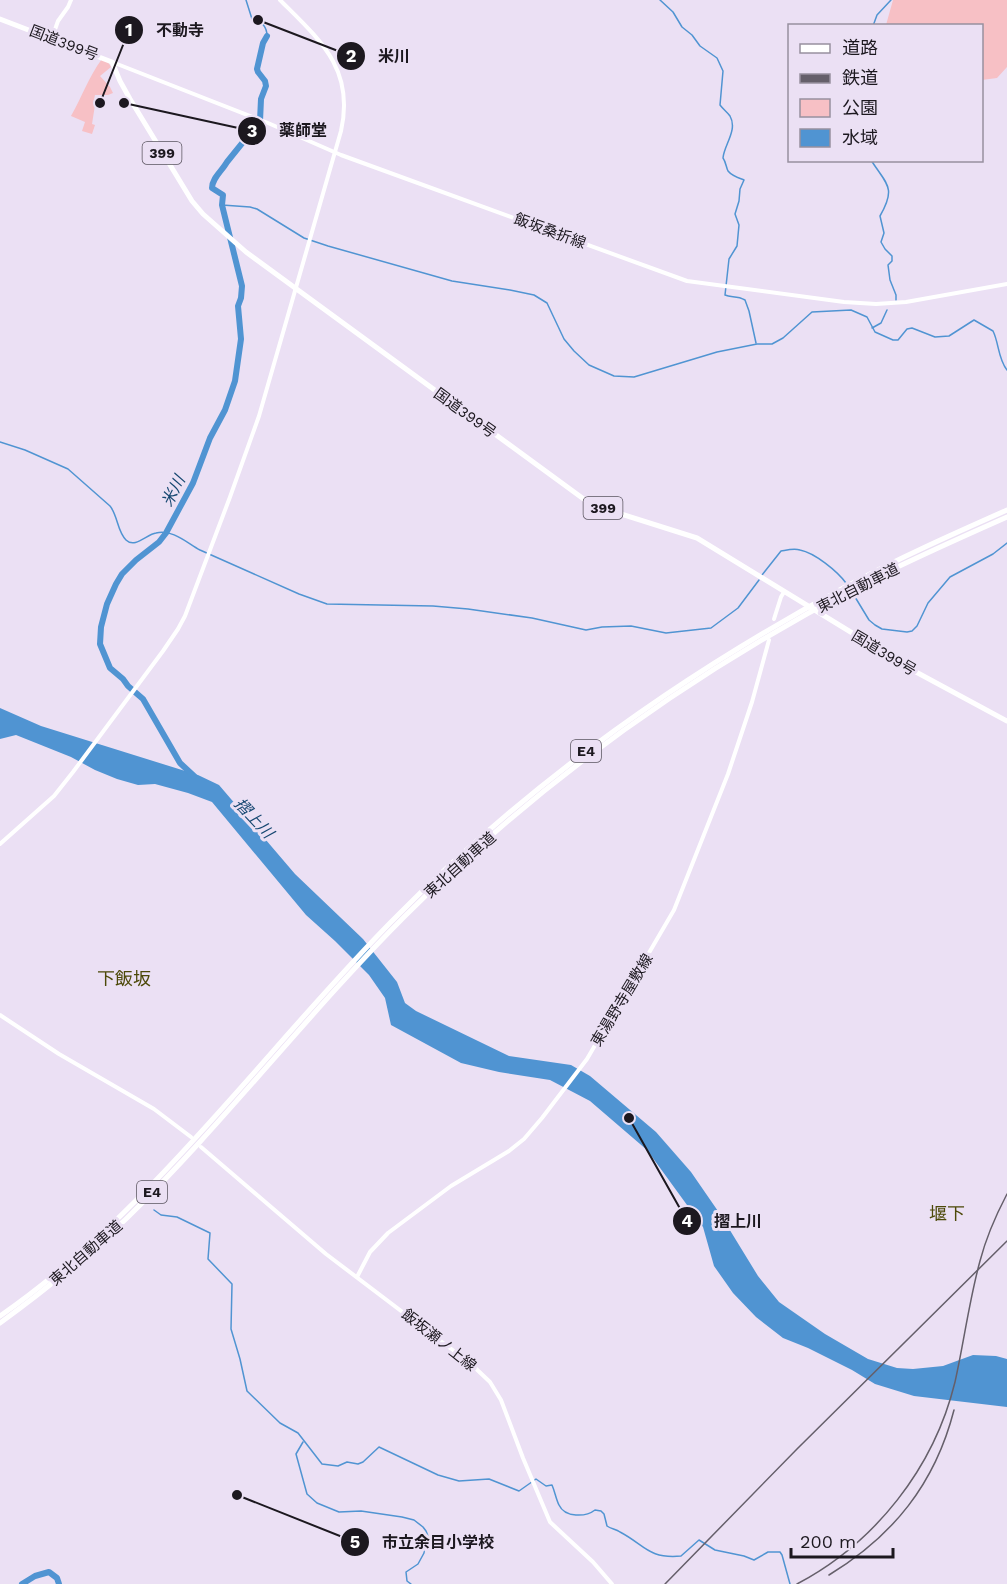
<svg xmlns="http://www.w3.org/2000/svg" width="1007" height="1584" font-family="'Work Sans','Noto Sans JP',sans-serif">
	<rect width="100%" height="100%" fill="#ebe0f4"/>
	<g fill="#f7c0c5">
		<polygon points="893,0 1007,0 1007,67 997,78 982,80 982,26 886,25"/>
		<path d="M102 59 108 62 111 67 100 76 110 87 113 93 108 95H95L93 104 95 105 92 124 95 125 92 134 82 131 85 122 71 116C82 97 89 76 102 59Z"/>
	</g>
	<polygon fill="#5094d2" points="0,708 41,726 198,775 219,785 295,874 363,939 397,982 405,1003 416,1011 509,1056 571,1065 590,1076 656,1132 691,1172 720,1214 758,1276 779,1302 825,1334 868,1359 897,1368 913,1369 943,1366 973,1355 996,1356 1007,1359 1007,1407 914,1396 875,1384 852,1370 808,1348 783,1338 756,1317 733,1293 714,1266 703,1227 647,1150 590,1101 550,1080 499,1072 461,1063 391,1025 385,998 369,975 335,941 306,915 212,802 188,793 155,784 138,785 117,779 95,770 71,757 16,735 0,739"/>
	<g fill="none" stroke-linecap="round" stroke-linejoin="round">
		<g stroke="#5094d2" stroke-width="1.5">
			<path d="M246 0 252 19C261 21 267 26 267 36"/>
			<path d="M660 0 673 12 682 27 692 35 700 46 717 58 723 71 720 105C723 109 727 112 730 116 738 130 724 145 723 158 726 162 726 167 728 171 732 176 739 178 744 180L740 189 739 201 735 214 739 225 737 246 729 259 725 295C731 298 737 295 745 300L749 311 756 343"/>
			<polyline points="873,26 877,15 891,0"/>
			<path d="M871 160C886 184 897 187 880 216L884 233 881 242 885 249 892 256V261L888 265 890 280 896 295V300"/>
			<path d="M222 205 250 207 257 209 304 238 328 246 452 281 510 290 534 295 547 303 564 339 574 351 589 365 614 376 634 377 717 352 757 344H772L783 338 812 312 851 310 867 317 875 332 893 340H898L907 329 912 328 935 337 949 336 974 320 993 331C999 343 998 359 1007 370"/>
			<polyline points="872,328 881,323 887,310"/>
			<path d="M0 442 25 450 68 469 110 506C118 516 117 531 126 540 135 549 147 534 156 533 173 529 187 543 200 550L299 594 327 604 433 606 468 609 532 618 586 630 602 627 631 626 666 633 711 628 738 608 759 580"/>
			<path d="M762 575 781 551C787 550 794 548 800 550 815 553 837 571 846 583"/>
			<polyline points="852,592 869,620 875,625 882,629 907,632 912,631 917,626 928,603 950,577 993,554 1007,543"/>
			<path d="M154 1210 161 1215 177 1217 210 1233 208 1259 232 1284 231 1329 240 1359 247 1391 280 1423 298 1433 322 1464 338 1466 347 1462 358 1464 363 1462 379 1447 438 1475 459 1481 489 1479 519 1491 536 1479 546 1486 552 1485C555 1492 556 1499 559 1505 565 1518 586 1517 595 1510L601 1511 604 1514 607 1526C611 1529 616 1529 620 1532 645 1545 648 1559 681 1556L699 1540 715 1550 744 1556 754 1560 768 1552H780L782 1555 790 1584"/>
			<polyline points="303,1442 296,1454 307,1494 317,1503 339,1512 361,1511 402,1517 414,1520 423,1527 426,1531 428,1536 425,1542 424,1553 418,1564 406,1572 407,1581 411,1584"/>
		</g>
		<g stroke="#5094d2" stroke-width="6">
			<path d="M194 776 180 763 143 699 128 686 123 679 110 668 100 644 101 627 107 604 116 584 122 574 136 560 159 542 166 533 193 483 210 438 225 410 235 381 241 339 238 306 241 298 242 286 222 205 223 195 212 188C212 178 222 171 227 162L260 121 261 99 266 86 265 81 258 72 257 69 263 43 267 36"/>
			<polyline points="22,1584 35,1576 49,1572 57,1578 59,1584"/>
		</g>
		<g stroke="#fff" stroke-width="4">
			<polyline points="52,38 58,21 68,7 71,0"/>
			<polyline points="112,62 268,123 341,155 687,281 844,302 876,304 906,302 1007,284"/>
			<polyline points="774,619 781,597 784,592"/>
			<path d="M0 844 54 796 73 772 163 651 178 629 185 616 230 497 259 416 341 131C355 69 320 40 280 0"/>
			<polyline points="0,1015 59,1054 154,1109 191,1137"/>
			<polyline points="201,1147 326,1254 471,1364 490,1382 501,1400 523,1458 550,1522 593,1562 612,1584"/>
			<polyline points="357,1277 370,1252 388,1233 451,1186 509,1151 524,1139 542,1118 587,1059 674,910 728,774 752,702 769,640"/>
		</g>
		<g stroke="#fff" stroke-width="5">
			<polyline points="0,19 112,62 120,81 130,99 192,201 203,214 246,252 585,500 596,506 697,538 916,672 1007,721"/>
			<path d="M0 1316C153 1210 261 1054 391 922 524 787 680 675 847 586 899 558 953 534 1007 510"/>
			<path d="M0 1323C44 1291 86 1257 126 1219 224 1123 308 1013 405 916 536 785 689 675 853 589 903 563 955 540 1007 517"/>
		</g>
		<g stroke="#655f6a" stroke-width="1.5">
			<path d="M829 1575C893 1536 935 1484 954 1410"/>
			<polyline points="665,1584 797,1449 1007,1241"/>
			<path d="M797 1584C875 1543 934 1468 955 1382 964 1342 969 1301 980 1261 986 1238 996 1215 1007 1194"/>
		</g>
	</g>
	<g text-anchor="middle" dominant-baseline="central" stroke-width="6" stroke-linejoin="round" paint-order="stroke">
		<g fill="#ebe0f4" stroke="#5a545f" stroke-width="1.5">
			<rect x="142.5" y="142" width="39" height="22" rx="4.5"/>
			<rect x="583.5" y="497" width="39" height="22" rx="4.5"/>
			<rect x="571" y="740" width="30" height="22" rx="4.5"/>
			<rect x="137" y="1181" width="30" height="22" rx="4.5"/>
		</g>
		<g font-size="14" font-weight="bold" fill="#1c181f">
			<text x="162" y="153">399</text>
			<text x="603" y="508">399</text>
			<text x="586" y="751">E4</text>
			<text x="152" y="1192">E4</text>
		</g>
		<g font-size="15" fill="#1c181f" stroke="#ebe0f4">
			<text transform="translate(64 43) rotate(21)">国道399号</text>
			<text transform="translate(550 231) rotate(20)">飯坂桑折線</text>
			<text transform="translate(465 413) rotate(36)">国道399号</text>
			<text transform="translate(858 588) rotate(-27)">東北自動車道</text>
			<text transform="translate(884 653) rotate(31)">国道399号</text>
			<text transform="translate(460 865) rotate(-42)">東北自動車道</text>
			<text transform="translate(622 1000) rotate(-59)">東湯野寺屋敷線</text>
			<text transform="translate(86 1253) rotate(-41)">東北自動車道</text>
			<text transform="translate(439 1340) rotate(38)">飯坂瀬ノ上線</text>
		</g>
		<g font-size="16" font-style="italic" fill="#164771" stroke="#ebe0f4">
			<text transform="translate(173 491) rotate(-63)">米川</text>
			<text transform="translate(254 818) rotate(47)">摺上川</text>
		</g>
		<g font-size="18" fill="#4d4909" stroke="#ebe0f4">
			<text x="124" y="978">下飯坂</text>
			<text x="947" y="1213">堰下</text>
		</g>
	</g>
	<path fill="none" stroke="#1c181f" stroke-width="2" d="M100 103L129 30M258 20L351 56M124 103L252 131M629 1118L687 1221M237 1495L355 1542"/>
	<g fill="#1c181f" stroke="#ebe0f4" stroke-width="2">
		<circle cx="100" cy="103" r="6"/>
		<circle cx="258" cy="20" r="6"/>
		<circle cx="124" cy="103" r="6"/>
		<circle cx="629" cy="1118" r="6"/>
		<circle cx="237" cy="1495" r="6"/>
		<circle cx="129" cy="30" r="15"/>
		<circle cx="351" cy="56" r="15"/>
		<circle cx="252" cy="131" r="15"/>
		<circle cx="687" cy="1221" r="15"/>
		<circle cx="355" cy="1542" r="15"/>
	</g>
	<g font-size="18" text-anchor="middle" font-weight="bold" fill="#fff">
		<text x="129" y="36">1</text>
		<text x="351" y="62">2</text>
		<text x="252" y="137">3</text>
		<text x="687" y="1227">4</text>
		<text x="355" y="1548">5</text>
	</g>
	<g font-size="16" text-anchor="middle" font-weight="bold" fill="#1c181f" stroke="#ebe0f4" stroke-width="6" stroke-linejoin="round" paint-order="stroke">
		<text x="180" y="36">不動寺</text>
		<text x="394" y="62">米川</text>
		<text x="303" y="136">薬師堂</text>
		<text x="738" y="1227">摺上川</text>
		<text x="438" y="1548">市立余目小学校</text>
	</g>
	<rect x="788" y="24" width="195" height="138" fill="#ebe0f4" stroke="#98909f" stroke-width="1.5"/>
	<rect x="800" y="44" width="30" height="9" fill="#ffffff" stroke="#98909f" stroke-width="1.5"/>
	<text x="842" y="54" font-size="18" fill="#1c181f">道路</text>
	<rect x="800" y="74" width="30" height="9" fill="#655f6a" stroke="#98909f" stroke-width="1.5"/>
	<text x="842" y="84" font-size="18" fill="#1c181f">鉄道</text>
	<rect x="800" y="99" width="30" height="18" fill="#f7c0c5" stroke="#98909f" stroke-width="1.5"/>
	<text x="842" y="114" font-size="18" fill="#1c181f">公園</text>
	<rect x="800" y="129" width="30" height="18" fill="#5094d2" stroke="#98909f" stroke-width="1.5"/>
	<text x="842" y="144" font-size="18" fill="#1c181f">水域</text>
	<path d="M791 1548v9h102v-9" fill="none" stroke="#1c181f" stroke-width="3"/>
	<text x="800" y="1548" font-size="18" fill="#1c181f" stroke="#ebe0f4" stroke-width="4.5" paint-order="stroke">200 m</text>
</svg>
